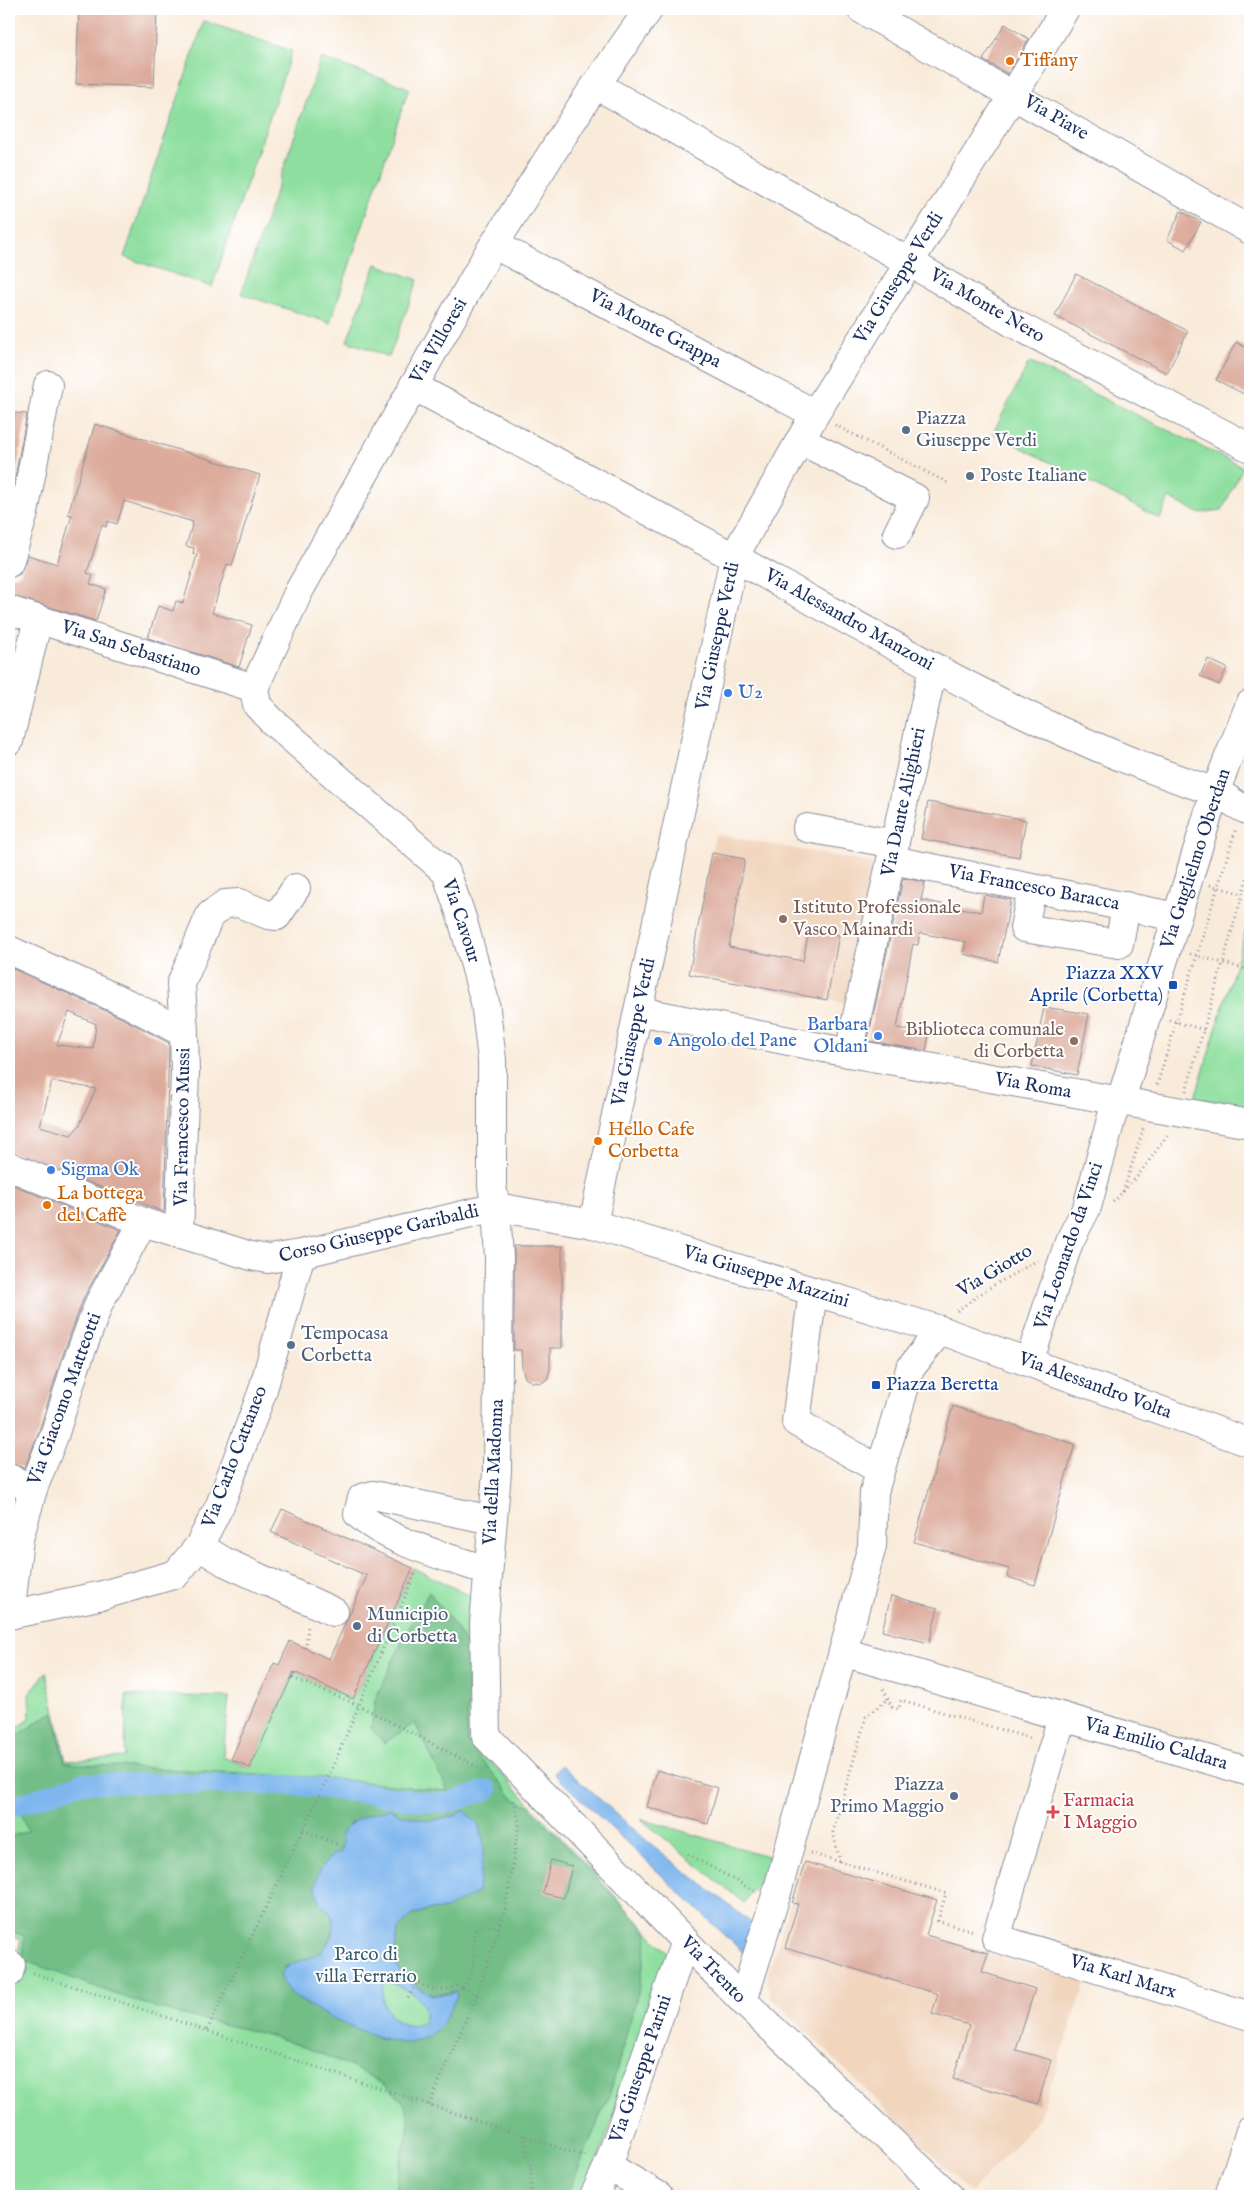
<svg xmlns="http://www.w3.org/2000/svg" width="1259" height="2205" font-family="'IM FELL English',serif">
	<rect width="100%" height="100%" fill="#fff"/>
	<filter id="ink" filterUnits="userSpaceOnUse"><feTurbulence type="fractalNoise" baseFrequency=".02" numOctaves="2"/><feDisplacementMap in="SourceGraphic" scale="10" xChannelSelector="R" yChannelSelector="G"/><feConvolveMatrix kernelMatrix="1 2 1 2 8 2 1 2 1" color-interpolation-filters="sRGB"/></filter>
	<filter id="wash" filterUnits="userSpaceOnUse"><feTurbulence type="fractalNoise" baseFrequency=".0096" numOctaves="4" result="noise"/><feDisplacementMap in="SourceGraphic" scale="20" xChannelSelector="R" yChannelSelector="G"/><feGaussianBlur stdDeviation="1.12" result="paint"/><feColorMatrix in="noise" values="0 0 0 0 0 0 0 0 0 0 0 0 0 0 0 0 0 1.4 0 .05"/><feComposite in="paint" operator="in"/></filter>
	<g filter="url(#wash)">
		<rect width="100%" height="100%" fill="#f9ebda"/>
		<g fill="#f1d5bd">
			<polygon points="715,834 876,864 851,1004 689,974"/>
			<polygon points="804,1857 940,1897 929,1935 1086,1982 1039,2118 971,2193 770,1996 767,1979"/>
		</g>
		<g fill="#8edf9f" stroke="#54877e">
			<polygon points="204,21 292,51 212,287 124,257"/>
			<polygon points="321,58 409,88 330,323 241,294"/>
			<polygon points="376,264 418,280 389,357 347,341"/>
			<polygon points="1029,362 1243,467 1222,510 1199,513 1169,498 1160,519 993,433"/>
			<polygon points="1250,917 1250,1108 1195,1098"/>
			<polygon points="413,1568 473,1597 475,1745 669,1954 602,2149 582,2196 9,2196 9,1987 21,1940 9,1935 9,1804 14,1804 9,1734 30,1719 29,1694 46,1672 66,1761 125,1757 126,1695 229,1697 223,1757 250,1768 294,1672 353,1699"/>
			<polygon points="641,1819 774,1858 744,1903"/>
		</g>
		<path fill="#72be86" stroke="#467672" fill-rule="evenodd" d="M429 1592 456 1627 468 1649 467 1742 514 1799 528 1805 648 1933 640 1985 610 2093 567 2196H396C397 2189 397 2181 398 2174 401 2151 416 2126 404 2104 390 2077 297 2043 267 2035 237 2026 205 2021 175 2013 125 1999 77 1980 29 1962L21 1961 25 1936 9 1931V1837L28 1831 16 1801 12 1739 53 1712 65 1763 325 1778 448 1791 415 1723 384 1743 371 1728 375 1700 403 1639ZM390 1809 401 1815 429 1821 456 1816 459 1813 479 1826 484 1848 446 1909 427 1910 411 1916 398 1930 394 1958 403 1979 432 1995 457 1991V1995L438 2029 384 2040 306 2004 285 1967 319 1955 326 1946 334 1927 333 1917 322 1903 350 1823Z"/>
		<g fill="#7eb6ee" stroke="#4c72a6" fill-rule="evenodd">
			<polygon points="561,1765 647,1841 753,1924 745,1954 554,1774"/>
			<path d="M390 1809 401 1815 429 1821 456 1816 460 1812 465 1811 479 1826 483 1841 484 1848 478 1892 446 1909 427 1910 411 1916 398 1930 394 1958 403 1979 432 1995 449 1994 456 1991 457 1995C449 2011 443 2029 426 2037 420 2040 410 2044 404 2043 381 2042 304 2008 289 1991 284 1986 282 1980 280 1974 295 1954 319 1966 331 1937 334 1931 335 1924 333 1918 331 1912 325 1908 321 1903 309 1883 319 1865 336 1853L339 1854 343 1842 340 1839C344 1820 373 1812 390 1809ZM389 1982C407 1989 431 1999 424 2022 401 2036 375 2006 384 1984Z"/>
		</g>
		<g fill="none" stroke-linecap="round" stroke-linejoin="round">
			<polyline stroke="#7eb6ee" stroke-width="20" points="9,1808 82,1783 285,1785 341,1790 436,1803 448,1803 488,1790"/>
		</g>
		<g id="blocks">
			<g fill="#dcab9b" fill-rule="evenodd">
				<polygon points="79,9 157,9 154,87 76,84"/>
				<polygon points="1005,24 1029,39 1008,74 983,60"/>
				<polygon points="1181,211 1201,222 1186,250 1167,240"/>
				<polygon points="1076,274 1188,331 1167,373 1055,316"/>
				<polygon points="1236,342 1250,350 1250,397 1216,380"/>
				<polygon points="15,413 27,414 9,509 9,421 13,422"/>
				<polygon points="95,424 260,475 232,566 227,564 212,613 252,625 239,667 148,638 158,606 173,611 176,601 183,603 197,555 193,554 194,548 186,546 193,522 124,501 117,524 108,521 106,527 102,525 87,573 93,575 90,584 106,589 96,621 9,595 9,578 20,574 28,555 57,564 72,515 68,514"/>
				<polygon points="1208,659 1227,668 1219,685 1200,676"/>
				<polygon points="928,802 1026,820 1019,857 921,839"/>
				<polygon points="712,853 745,859 729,947 803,961 809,930 839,935 827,1000 689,974"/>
				<polygon points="903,878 925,882 921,900 981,912 984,895 1011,900 998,962 963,954 966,942 920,933 918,945 913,944 897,1028 929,1034 926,1051 869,1041 868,1039"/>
				<path d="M9 967 124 1019 169 1043 164 1212 9 1151ZM69 1012 96 1024 93 1049 57 1045ZM52 1081 96 1089 79 1126 71 1135 40 1126Z"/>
				<polygon points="1044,1007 1089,1014 1077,1075 1032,1066"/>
				<polygon points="9,1183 121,1230 84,1297 61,1360 39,1431 25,1468 9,1463"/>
				<polygon points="514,1246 562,1246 562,1348 550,1348 550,1369 547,1379 542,1383 532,1382 525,1378 522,1367 521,1350 514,1350"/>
				<polygon points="953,1406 1075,1444 1035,1585 1007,1577 1009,1569 914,1542"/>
				<polygon points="282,1509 413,1568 353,1699 294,1672 250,1768 231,1759 274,1663 279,1665 290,1641 329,1659 367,1576 271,1532"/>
				<polygon points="891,1596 938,1608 929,1643 882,1631"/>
				<polygon points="657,1770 718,1788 708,1824 647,1807"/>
				<polygon points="551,1860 572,1866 564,1898 543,1893"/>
				<polygon points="805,1862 937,1900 926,1935 988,1953 982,1972 1035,1989 1016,2050 1051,2060 1038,2104 953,2079 969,2025 932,2014 938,1994 785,1948 798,1904 792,1903"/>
			</g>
		</g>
	</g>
	<g filter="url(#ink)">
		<use href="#blocks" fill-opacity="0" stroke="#8a8d9c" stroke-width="1"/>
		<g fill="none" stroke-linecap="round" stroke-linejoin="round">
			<g stroke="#8a8d9c" stroke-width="30">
				<g id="minor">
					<polyline points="861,9 1250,230"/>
					<polyline points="596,85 909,262 1011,322 1250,448"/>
					<polyline points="495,245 815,414"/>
					<path d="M413 386C537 452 661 516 784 585 923 662 1061 742 1213 791 1227 796 1236 807 1250 811"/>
					<polyline points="800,440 915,498 897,534"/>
					<polyline points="9,563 24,513 48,385"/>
					<polyline points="9,610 254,688"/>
					<polyline points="254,688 257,705 272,721 446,872 462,918 485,1002 492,1060 492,1186 496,1207 499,1258 497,1472 484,1623 486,1736 743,2001 949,2196"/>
					<polyline points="254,688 299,591 486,257 586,99 649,9"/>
					<polyline points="9,741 38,619"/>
					<polyline points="807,828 895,844"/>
					<polyline points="892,860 1177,917"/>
					<polyline points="1032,888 1024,928 1119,944 1126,906"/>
					<polyline points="9,950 131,1005 184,1033 185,1072 179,1234"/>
					<polyline points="639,1011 849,1053 1250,1124"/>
					<polyline points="184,1033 181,984 210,915 225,904 239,903 268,915 277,916 296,888"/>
					<polyline points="849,1053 933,667"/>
					<polyline points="9,1166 143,1222 251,1256 268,1259 301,1254 496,1207 593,1224 940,1330 1250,1443"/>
					<polyline points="593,1224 734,557 815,414 1014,94 1065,9"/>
					<polyline points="813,1291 796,1422 880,1470"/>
					<polyline points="1029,1362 1069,1242 1087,1207 1112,1116 1124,1090 1215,792 1250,704"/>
					<polyline points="9,1478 33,1489"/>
					<polyline points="199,1546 225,1562 334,1612"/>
					<path d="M488 1571C448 1557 388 1542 358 1514L362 1498 373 1495 492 1520"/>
					<polyline points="9,1615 103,1595 176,1574 199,1546 220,1505 262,1393 301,1254"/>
					<polyline points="10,1615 19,1539 33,1489 54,1436 76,1365 99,1303 143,1222"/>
					<polyline points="843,1652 1250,1772"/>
					<polyline points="1062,1717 996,1938 1250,2016"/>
					<polyline points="9,1964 11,1965 9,1973"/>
					<polyline points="743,2001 778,1889 872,1546 874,1492 910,1369 940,1330"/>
					<polyline points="608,2166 659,2196"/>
					<polyline points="594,2196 608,2166 685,1941"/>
					<polyline points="1229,2196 1250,2131"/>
				</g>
			</g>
			<g stroke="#8a8d9c" stroke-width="3" stroke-dasharray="1 4" stroke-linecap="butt">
				<polyline points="835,425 948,483"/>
				<polyline points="1210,885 1243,894"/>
				<polyline points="1190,954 1250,970"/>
				<polyline points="1169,1020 1205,1030"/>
				<polyline points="1157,1085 1236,828"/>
				<polyline points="1186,1091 1250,868"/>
				<polyline points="1123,1192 1144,1127"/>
				<polyline points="1113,1202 1137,1177 1169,1133"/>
				<polyline points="957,1311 987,1289 1038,1260"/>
				<polyline points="306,1648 308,1624"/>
				<polyline points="295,1673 293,1678 360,1706 485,1771"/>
				<polyline points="883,1689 892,1707 899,1709 901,1700 1032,1739"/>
				<polyline points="303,1830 339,1845"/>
				<polyline points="810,1853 946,1893 938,1921 974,1931"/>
				<polyline points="688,1854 754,1891"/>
				<polyline points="840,1862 833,1832 866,1717 888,1699"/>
				<polyline points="33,1973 587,2157"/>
				<path d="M477 1994 463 1988C466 1981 471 1974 473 1966 477 1946 463 1917 499 1928"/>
				<path d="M408 1998 417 1982C432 1990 443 1994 458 1985L463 1988"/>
				<polyline points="207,2030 331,1771 416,1571"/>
				<polyline points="429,2105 477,1994 505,1910 519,1824 514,1799"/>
				<polyline points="524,2135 531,2171 531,2196"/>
			</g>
			<use href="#minor" stroke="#fff" stroke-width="28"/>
		</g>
	</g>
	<g fill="#e8710a" stroke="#fff" stroke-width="2">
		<circle cx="1010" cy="61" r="5"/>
		<circle cx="598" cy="1141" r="5"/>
		<circle cx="47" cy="1205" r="5"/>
	</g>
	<g fill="#5c6f8a" stroke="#fff" stroke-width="2">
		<circle cx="906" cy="430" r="5"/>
		<circle cx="970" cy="476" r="5"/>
		<circle cx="291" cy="1345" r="5"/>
		<circle cx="357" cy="1626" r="5"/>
		<circle cx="954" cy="1796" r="5"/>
	</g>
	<g fill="#3f7fe0" stroke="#fff" stroke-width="2">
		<circle cx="728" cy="693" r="5"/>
		<circle cx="878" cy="1036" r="5"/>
		<circle cx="658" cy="1041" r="5"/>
		<circle cx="51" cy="1170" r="5"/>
	</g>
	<g fill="#8d6e63" stroke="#fff" stroke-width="2">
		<circle cx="783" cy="919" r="5"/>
		<circle cx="1074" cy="1041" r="5"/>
	</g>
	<g fill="#1a4fb4" stroke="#fff" stroke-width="2">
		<rect x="1168" y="980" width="10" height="10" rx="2.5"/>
		<rect x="871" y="1380" width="10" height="10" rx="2.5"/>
	</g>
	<path fill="#e0444e" stroke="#fff" stroke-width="2" d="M1050.5 1804.5h5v5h5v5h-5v5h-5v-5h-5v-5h5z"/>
	<g text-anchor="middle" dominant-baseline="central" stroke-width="4" stroke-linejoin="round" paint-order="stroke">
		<g font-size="19" fill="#c56008" stroke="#fff" text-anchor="start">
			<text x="1020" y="61">Tiffany</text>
			<text x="608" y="1130">Hello Cafe<tspan x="608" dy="22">Corbetta</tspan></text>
			<text x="57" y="1194">La bottega<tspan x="57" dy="22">del Caffè</tspan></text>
		</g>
		<g font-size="19" fill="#1b2f5e" stroke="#fff">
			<text transform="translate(1056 118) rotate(30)">Via Piave</text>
			<text transform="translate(899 278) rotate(-58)">Via Giuseppe Verdi</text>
			<text transform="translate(987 306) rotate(30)">Via Monte Nero</text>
			<text transform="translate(655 329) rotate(28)">Via Monte Grappa</text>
			<text transform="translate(439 341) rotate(-60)">Via Villoresi</text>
			<text transform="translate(849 620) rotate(29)">Via Alessandro Manzoni</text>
			<text transform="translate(718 636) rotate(-78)">Via Giuseppe Verdi</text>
			<text transform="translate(131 649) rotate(18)">Via San Sebastiano</text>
			<text transform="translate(904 802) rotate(-78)">Via Dante Alighieri</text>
			<text transform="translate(1196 859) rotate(-72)">Via Guglielmo Oberdan</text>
			<text transform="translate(1034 888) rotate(11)">Via Francesco Baracca</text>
			<text transform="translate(461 921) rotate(72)">Via Cavour</text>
			<text transform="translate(634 1032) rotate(-78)">Via Giuseppe Verdi</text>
			<text transform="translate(1033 1086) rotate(10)">Via Roma</text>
			<text transform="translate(183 1127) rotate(-89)">Via Francesco Mussi</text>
			<text transform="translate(379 1234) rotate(-13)">Corso Giuseppe Garibaldi</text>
			<text transform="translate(1069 1246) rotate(-71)">Via Leonardo da Vinci</text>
			<text transform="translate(995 1271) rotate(-31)">Via Giotto</text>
			<text transform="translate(766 1277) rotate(17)">Via Giuseppe Mazzini</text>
			<text transform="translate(1095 1386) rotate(20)">Via Alessandro Volta</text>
			<text transform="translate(65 1399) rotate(-70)">Via Giacomo Matteotti</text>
			<text transform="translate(235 1457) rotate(-69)">Via Carlo Cattaneo</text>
			<text transform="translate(494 1472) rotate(-87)">Via della Madonna</text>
			<text transform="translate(1156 1744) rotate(16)">Via Emilio Caldara</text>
			<text transform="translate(713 1970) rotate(46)">Via Trento</text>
			<text transform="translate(1123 1977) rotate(17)">Via Karl Marx</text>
			<text transform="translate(641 2069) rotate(-71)">Via Giuseppe Parini</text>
		</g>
		<g font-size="19" fill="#4e5e75" stroke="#fff" text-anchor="start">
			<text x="916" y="419">Piazza<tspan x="916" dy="22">Giuseppe Verdi</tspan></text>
			<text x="980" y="476">Poste Italiane</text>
			<text x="301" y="1334">Tempocasa<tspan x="301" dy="22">Corbetta</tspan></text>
			<text x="367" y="1615">Municipio<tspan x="367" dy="22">di Corbetta</tspan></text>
			<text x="944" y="1785" text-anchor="end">Piazza<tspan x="944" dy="22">Primo Maggio</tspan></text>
		</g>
		<g font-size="19" fill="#366cbe" stroke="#fff" text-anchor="start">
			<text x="738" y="693">U2</text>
			<text x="868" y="1025" text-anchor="end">Barbara<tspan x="868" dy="22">Oldani</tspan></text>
			<text x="668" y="1041">Angolo del Pane</text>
			<text x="61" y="1170">Sigma Ok</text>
		</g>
		<g font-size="19" fill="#785e54" stroke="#fff" text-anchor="start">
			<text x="793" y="908">Istituto Professionale<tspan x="793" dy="22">Vasco Mainardi</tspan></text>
			<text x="1064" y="1030" text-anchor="end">Biblioteca comunale<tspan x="1064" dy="22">di Corbetta</tspan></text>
		</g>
		<g font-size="19" fill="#164399" stroke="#fff" text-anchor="end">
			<text x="1163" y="974">Piazza XXV<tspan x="1163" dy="22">Aprile (Corbetta)</tspan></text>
			<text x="886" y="1385" text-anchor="start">Piazza Beretta</text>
		</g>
		<g font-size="19" fill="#be3a42" stroke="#fff" text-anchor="start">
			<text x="1063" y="1801">Farmacia<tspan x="1063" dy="22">I Maggio</tspan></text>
		</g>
		<g font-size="19" fill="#385b6e" stroke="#fff">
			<text x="366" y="1955">Parco di<tspan x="366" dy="22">villa Ferrario</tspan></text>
		</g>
	</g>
	<rect width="1259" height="2205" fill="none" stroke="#fff" stroke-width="30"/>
</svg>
